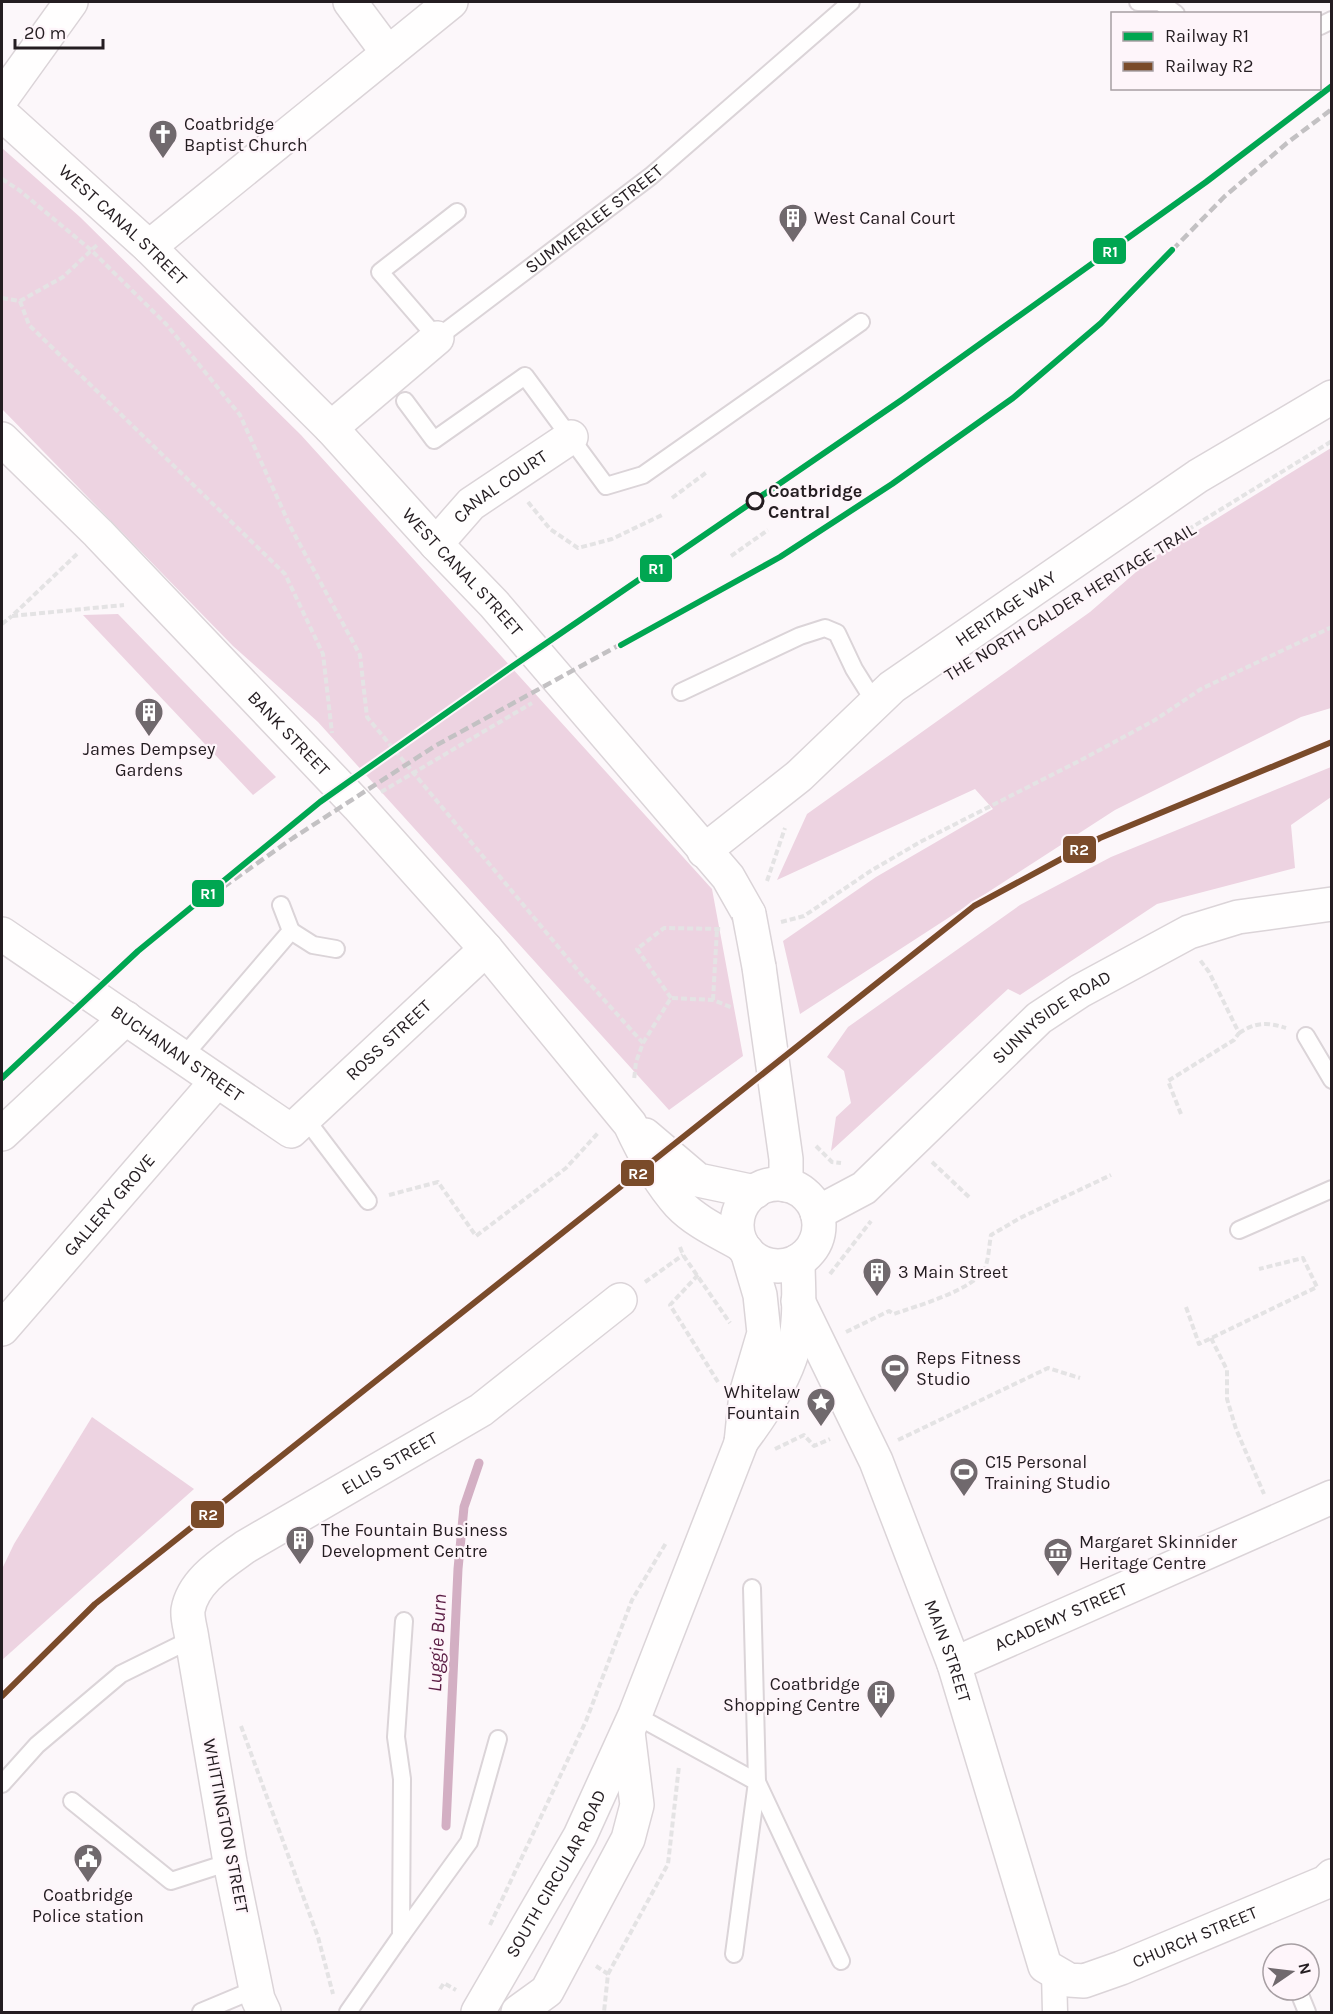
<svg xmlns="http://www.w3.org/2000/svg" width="1333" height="2014" font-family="Karla,sans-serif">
	<rect width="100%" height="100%" fill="#fcf7fa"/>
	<g fill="#edd3e1">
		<polygon points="2,148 80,217 301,435 712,889 743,1056 669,1110 318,722 233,646 2,409"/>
		<polygon points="1331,448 1331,708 1301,717 1115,810 800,1014 783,941 876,877 993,809 975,789 777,880 807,814 1090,612 1151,559"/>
		<polygon points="118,614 276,777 253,795 83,615"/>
		<polygon points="1331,767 1331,797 1291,825 1295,868 1157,904 1020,995 1008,989 831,1151 836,1117 851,1103 844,1071 827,1057 848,1027 1020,905 1111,857"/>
		<polygon points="92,1417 194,1489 2,1660 2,1569 14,1544"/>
	</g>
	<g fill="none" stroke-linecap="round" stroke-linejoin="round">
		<polyline stroke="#d3afc3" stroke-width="9" points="446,1826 458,1569 464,1507 479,1463"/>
		<g stroke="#dbd4d8" stroke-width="20">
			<g id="service">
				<polyline points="1138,2 1160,2 1176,14"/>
				<polyline points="1320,26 1332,20"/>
				<path id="s1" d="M457 212 380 272 437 338 651 176 851 2"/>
				<polyline points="405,401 434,440 525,376 606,486 643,475 861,322"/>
				<polyline points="681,692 800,636 825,628 837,633 854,669 874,701"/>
				<polyline points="291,931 313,945 336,949"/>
				<polyline points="1306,1036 1332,1080"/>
				<polyline points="182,1058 291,931 281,905"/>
				<polyline points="305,1118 368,1201"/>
				<polyline points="1239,1230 1332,1189"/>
				<polyline points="635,1715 757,1782 841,1961"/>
				<polyline points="2,1784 37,1745 121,1674 192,1639"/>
				<polyline points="72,1801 171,1881 230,1862"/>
				<polyline points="401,1936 469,1842 498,1739"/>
				<polyline points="734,1954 757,1782 752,1588"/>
				<polyline points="1298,1990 1307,2012"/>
				<polyline points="201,2012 256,1989"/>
				<polyline points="348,2012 401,1936 402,1779 396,1737 404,1621"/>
			</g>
		</g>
		<g stroke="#dbd4d8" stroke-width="27">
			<polyline id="pedestrian" points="1054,1973 1055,2012"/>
		</g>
		<g stroke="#dbd4d8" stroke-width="36">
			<g id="minor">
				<polyline points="350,2 388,53"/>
				<polyline points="2,98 71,2"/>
				<polyline points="149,247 451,2"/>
				<polyline points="331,428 437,338"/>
				<path id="s2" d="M436 544 471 504 571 437"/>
				<path id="s3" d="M2 934 291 1131 486 949"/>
				<polyline points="2,1134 126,1018"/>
				<path id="s4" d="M798 1301 876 1461 954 1664 1045 1966 1069 1980 1084 1981 1121 1968 1326 1882 1332 1876"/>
				<path id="s5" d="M2 1329 216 1082"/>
				<path id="s6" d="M954 1664 1332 1497"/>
				<path id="s7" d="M264 2012 258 1999 230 1862 192 1639C191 1630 187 1619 188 1610 193 1581 223 1563 245 1547L481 1410 620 1300"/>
				<polyline points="518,2012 547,1991 628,1839 637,1805 628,1732"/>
			</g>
		</g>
		<g stroke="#dbd4d8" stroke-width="36">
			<g id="tertiary">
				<path id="s8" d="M2 114 149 247 331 428 436 544 494 604 728 877 749 914"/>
				<path id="s9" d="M704 851 799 776 892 687 1198 476 1332 397"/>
				<polyline points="759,967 786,1159 786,1185"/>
			</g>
		</g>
		<g stroke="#dbd4d8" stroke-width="36">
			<g id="secondary">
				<path id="s10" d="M817 1213 864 1188 1039 1018 1080 991 1189 932 1238 917 1332 904"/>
			</g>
		</g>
		<g stroke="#dbd4d8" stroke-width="36">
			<g id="primary">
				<path id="s11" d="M2 439 98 533 358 806 486 949 630 1124C643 1152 658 1181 679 1204 696 1222 721 1233 742 1245"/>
				<polyline points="645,1135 698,1180 755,1192"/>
				<circle cx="778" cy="1225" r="41"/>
				<path d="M741 1442C766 1409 796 1364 798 1321 800 1301 798 1281 798 1261"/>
				<path id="s12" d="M478 2012 580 1836 635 1715 741 1443 746 1394 764 1333 760 1295 747 1251"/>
			</g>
		</g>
		<g stroke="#e4e3e4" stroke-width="4" stroke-dasharray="6 3" stroke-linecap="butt">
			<polyline points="2,179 19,190 91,250 166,324 240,415 291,528 360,655 367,717 580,973 643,1043 636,1062 634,1080"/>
			<polyline points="2,298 20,301 63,277 98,244"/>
			<polyline points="20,301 29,325 285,574 323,654 332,733"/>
			<polyline points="672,498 707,472"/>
			<polyline points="528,502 550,529 578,548 612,539 664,514"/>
			<polyline points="77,554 12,616 124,605"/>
			<polyline points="731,556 768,530"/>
			<polyline points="1119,572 1332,441"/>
			<polyline points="2,624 12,616"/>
			<polyline points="767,881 785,828"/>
			<polyline points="781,922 804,916 872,870 922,841 1083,759 1155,720 1201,689 1332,627"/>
			<polyline points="671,998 637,949 664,928 721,929"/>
			<polyline points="713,1000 717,929"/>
			<path d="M1239 1033C1256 1022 1267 1022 1286 1028"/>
			<polyline points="643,1043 671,998 713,1000 733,1008"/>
			<polyline points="1181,1114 1168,1081 1234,1040 1239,1033 1209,972 1200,960"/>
			<polyline points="816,1146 832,1162 841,1163"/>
			<polyline points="932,1162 970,1198"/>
			<polyline points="389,1195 438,1182 476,1236 566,1168 598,1133"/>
			<polyline points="680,1247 683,1255 730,1323"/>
			<polyline points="830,1274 871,1221"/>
			<polyline points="698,1275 670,1305 718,1382"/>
			<polyline points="645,1282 683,1255"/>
			<polyline points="1186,1307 1199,1344 1317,1287 1303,1258 1259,1269"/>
			<path d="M846 1332 889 1311 894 1314C916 1306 975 1290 985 1268 989 1258 989 1245 991 1235L1020 1218 1111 1175"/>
			<polyline points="1211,1338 1227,1370 1227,1399 1236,1429 1264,1494"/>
			<polyline points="898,1440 1048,1368 1080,1378"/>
			<polyline points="775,1449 804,1435 814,1446 830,1439"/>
			<polyline points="241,1726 318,1937 333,1994"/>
			<polyline points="490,1925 586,1721 632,1600 666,1543"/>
			<polyline points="596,1966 608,1974 604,2012"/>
			<polyline points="608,1974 668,1864 679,1766"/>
			<polyline points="440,1989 444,1983 456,1990"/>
		</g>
		<use href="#service" stroke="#fffefe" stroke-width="16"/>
		<use href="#pedestrian" stroke="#fffefe" stroke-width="24"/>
		<use href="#minor" stroke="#fffefe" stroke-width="33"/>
		<use href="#tertiary" stroke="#fffefe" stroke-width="33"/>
		<use href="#secondary" stroke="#fffefe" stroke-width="33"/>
		<use href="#primary" stroke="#fffefe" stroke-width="33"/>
		<g stroke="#c3c1c3" stroke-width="4.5" stroke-dasharray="9 4.5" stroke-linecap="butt">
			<polyline points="168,926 293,838 435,746 780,557 892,484 1013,398 1101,323 1224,197 1287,143 1332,109"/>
			<polyline points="2,1696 95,1604 974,906 1100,838 1332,742"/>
		</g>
		<g stroke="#dbd4d8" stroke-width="36" stroke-linecap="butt">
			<polyline id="tertiary-bridge" points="749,914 759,967"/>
		</g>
		<polyline stroke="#e4e3e4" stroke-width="4" stroke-dasharray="6 3" stroke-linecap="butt" points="381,792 532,703"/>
		<use href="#tertiary-bridge" stroke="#fffefe" stroke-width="33"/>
		<g stroke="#fef5fa" stroke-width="10">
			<g id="rail-1">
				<polyline points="621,645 780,557 892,484 1013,398 1101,323 1172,250"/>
				<polyline points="2,1078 138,951 320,802 510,668 903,399 1206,182 1332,86"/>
			</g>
		</g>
		<g stroke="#fef5fa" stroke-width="10">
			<polyline id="rail-2" points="2,1696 95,1604 974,906 1100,838 1332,742"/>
		</g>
		<use href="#rail-1" stroke="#00a651" stroke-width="6"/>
		<use href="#rail-2" stroke="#7a4b2a" stroke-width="6"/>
	</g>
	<defs>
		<g id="church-pin" transform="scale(1.5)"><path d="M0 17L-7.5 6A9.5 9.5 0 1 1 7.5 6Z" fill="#70696d" stroke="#fef5fa"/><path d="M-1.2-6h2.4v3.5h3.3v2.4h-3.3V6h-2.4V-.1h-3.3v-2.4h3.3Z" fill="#fff"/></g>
		<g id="building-pin" transform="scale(1.5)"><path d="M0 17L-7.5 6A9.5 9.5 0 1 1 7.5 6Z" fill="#70696d" stroke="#fef5fa"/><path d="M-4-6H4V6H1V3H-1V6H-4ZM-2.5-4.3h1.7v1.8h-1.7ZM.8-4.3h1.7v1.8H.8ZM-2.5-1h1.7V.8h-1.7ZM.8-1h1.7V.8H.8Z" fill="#fff"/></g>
		<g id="stadium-pin" transform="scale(1.5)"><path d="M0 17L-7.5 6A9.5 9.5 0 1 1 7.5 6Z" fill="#70696d" stroke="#fef5fa"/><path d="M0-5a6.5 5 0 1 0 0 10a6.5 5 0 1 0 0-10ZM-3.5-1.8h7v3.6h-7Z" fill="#fff"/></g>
		<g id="sight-pin" transform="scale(1.5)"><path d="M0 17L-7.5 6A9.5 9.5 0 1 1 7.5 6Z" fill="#70696d" stroke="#fef5fa"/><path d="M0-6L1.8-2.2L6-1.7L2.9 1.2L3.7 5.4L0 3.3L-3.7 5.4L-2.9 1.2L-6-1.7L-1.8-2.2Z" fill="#fff"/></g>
		<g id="museum-pin" transform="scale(1.5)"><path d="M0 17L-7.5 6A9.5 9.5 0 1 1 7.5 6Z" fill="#70696d" stroke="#fef5fa"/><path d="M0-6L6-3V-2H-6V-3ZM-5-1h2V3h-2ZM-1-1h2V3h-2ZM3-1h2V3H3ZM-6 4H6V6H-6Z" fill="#fff"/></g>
		<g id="civic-pin" transform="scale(1.5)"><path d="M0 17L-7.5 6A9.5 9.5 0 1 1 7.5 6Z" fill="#70696d" stroke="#fef5fa"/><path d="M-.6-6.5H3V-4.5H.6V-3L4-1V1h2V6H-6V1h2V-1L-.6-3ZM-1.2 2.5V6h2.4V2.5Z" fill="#fff"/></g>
	</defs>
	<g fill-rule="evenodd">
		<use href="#church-pin" x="163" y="134"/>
		<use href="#building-pin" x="793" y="218"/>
		<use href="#building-pin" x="149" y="712"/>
		<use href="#building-pin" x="877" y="1272"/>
		<use href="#stadium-pin" x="895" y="1368"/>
		<use href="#sight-pin" x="821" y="1402"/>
		<use href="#stadium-pin" x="964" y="1472"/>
		<use href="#building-pin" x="300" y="1540"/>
		<use href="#museum-pin" x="1058" y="1552"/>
		<use href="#building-pin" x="881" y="1694"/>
		<use href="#civic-pin" x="88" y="1858"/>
	</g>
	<circle fill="#fef5fa" stroke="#241d21" stroke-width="3" cx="755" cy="501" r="8"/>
	<g text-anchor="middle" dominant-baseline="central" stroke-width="4.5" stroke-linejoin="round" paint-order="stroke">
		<g font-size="18" fill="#241d21" stroke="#fef5fa" text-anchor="start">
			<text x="184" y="124">Coatbridge<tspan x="184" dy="21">Baptist Church</tspan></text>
			<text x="814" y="218">West Canal Court</text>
			<text x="149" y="749" text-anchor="middle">James Dempsey<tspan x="149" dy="21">Gardens</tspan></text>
			<text x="898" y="1272">3 Main Street</text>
			<text x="916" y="1358">Reps Fitness<tspan x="916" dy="21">Studio</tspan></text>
			<text x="800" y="1392" text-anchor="end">Whitelaw<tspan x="800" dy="21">Fountain</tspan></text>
			<text x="985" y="1462">C15 Personal<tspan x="985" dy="21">Training Studio</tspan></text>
			<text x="321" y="1530">The Fountain Business<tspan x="321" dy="21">Development Centre</tspan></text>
			<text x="1079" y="1542">Margaret Skinnider<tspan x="1079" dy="21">Heritage Centre</tspan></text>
			<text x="860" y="1684" text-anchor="end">Coatbridge<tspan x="860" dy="21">Shopping Centre</tspan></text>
			<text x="88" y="1895" text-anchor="middle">Coatbridge<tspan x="88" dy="21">Police station</tspan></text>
		</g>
		<g font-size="18" fill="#241d21" stroke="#fef5fa">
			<text stroke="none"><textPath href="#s1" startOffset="382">SUMMERLEE STREET</textPath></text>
			<text stroke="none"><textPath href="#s8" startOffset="164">WEST CANAL STREET</textPath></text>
			<text stroke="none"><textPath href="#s2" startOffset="87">CANAL COURT</textPath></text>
			<text stroke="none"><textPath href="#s8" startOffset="650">WEST CANAL STREET</textPath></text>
			<text transform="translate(1070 602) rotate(-31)">THE NORTH CALDER HERITAGE TRAIL</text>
			<text stroke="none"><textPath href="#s9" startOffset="388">HERITAGE WAY</textPath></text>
			<text stroke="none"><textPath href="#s11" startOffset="411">BANK STREET</textPath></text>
			<text stroke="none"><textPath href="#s10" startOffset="308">SUNNYSIDE ROAD</textPath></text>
			<text stroke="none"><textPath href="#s3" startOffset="483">ROSS STREET</textPath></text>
			<text stroke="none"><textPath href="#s3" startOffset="212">BUCHANAN STREET</textPath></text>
			<text stroke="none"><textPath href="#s5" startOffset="164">GALLERY GROVE</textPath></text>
			<text stroke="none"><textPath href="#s7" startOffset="664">ELLIS STREET</textPath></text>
			<text stroke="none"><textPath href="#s6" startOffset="117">ACADEMY STREET</textPath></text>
			<text stroke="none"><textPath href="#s4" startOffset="381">MAIN STREET</textPath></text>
			<text transform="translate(226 1826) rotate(79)">WHITTINGTON STREET</text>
			<text stroke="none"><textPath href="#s12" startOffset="159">SOUTH CIRCULAR ROAD</textPath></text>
			<text stroke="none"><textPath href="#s4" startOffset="873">CHURCH STREET</textPath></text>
		</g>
		<g font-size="18" font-weight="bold" fill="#241d21" stroke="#fef5fa" text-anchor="start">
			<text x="768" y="491">Coatbridge<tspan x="768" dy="21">Central</tspan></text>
		</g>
		<g font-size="20" font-style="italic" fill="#5b1e45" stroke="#fef5fa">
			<text transform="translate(437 1643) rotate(-87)">Luggie Burn</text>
		</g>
	</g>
	<g stroke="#fef5fa" stroke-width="2">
		<rect x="1092" y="237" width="35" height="28" rx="6" fill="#00a651"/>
		<rect x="639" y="554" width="34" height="29" rx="6" fill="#00a651"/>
		<rect x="1062" y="835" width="35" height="29" rx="6" fill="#7a4b2a"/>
		<rect x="191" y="879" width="34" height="29" rx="6" fill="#00a651"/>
		<rect x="620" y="1159" width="35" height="28" rx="6" fill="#7a4b2a"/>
		<rect x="190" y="1500" width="35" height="29" rx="6" fill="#7a4b2a"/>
	</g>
	<g font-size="16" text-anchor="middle" font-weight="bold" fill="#fff">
		<text x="1110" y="257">R1</text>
		<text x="656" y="574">R1</text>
		<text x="1079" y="855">R2</text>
		<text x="208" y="899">R1</text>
		<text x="638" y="1179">R2</text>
		<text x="208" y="1520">R2</text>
	</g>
	<rect width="1333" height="2014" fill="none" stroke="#241d21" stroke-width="6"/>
	<rect x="1111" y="12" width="210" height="78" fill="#fef5fa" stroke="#a79fa3" stroke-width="1.5"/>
	<rect x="1123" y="32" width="30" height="9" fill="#00a651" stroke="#a79fa3" stroke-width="1.5"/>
	<text x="1165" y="42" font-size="18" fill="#241d21">Railway R1</text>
	<rect x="1123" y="62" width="30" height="9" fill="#7a4b2a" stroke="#a79fa3" stroke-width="1.5"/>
	<text x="1165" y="72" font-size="18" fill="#241d21">Railway R2</text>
	<g transform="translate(1291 1972) rotate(76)"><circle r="28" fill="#fef5fa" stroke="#a79fa3" stroke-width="1.5"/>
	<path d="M0-4.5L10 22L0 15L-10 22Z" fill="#70696d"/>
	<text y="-9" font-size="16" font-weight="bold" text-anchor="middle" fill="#241d21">N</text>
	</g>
	<path d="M15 39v9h88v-9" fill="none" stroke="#241d21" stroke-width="3"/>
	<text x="24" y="39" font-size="18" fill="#241d21" stroke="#fef5fa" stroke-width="4.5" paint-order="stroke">20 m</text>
</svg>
